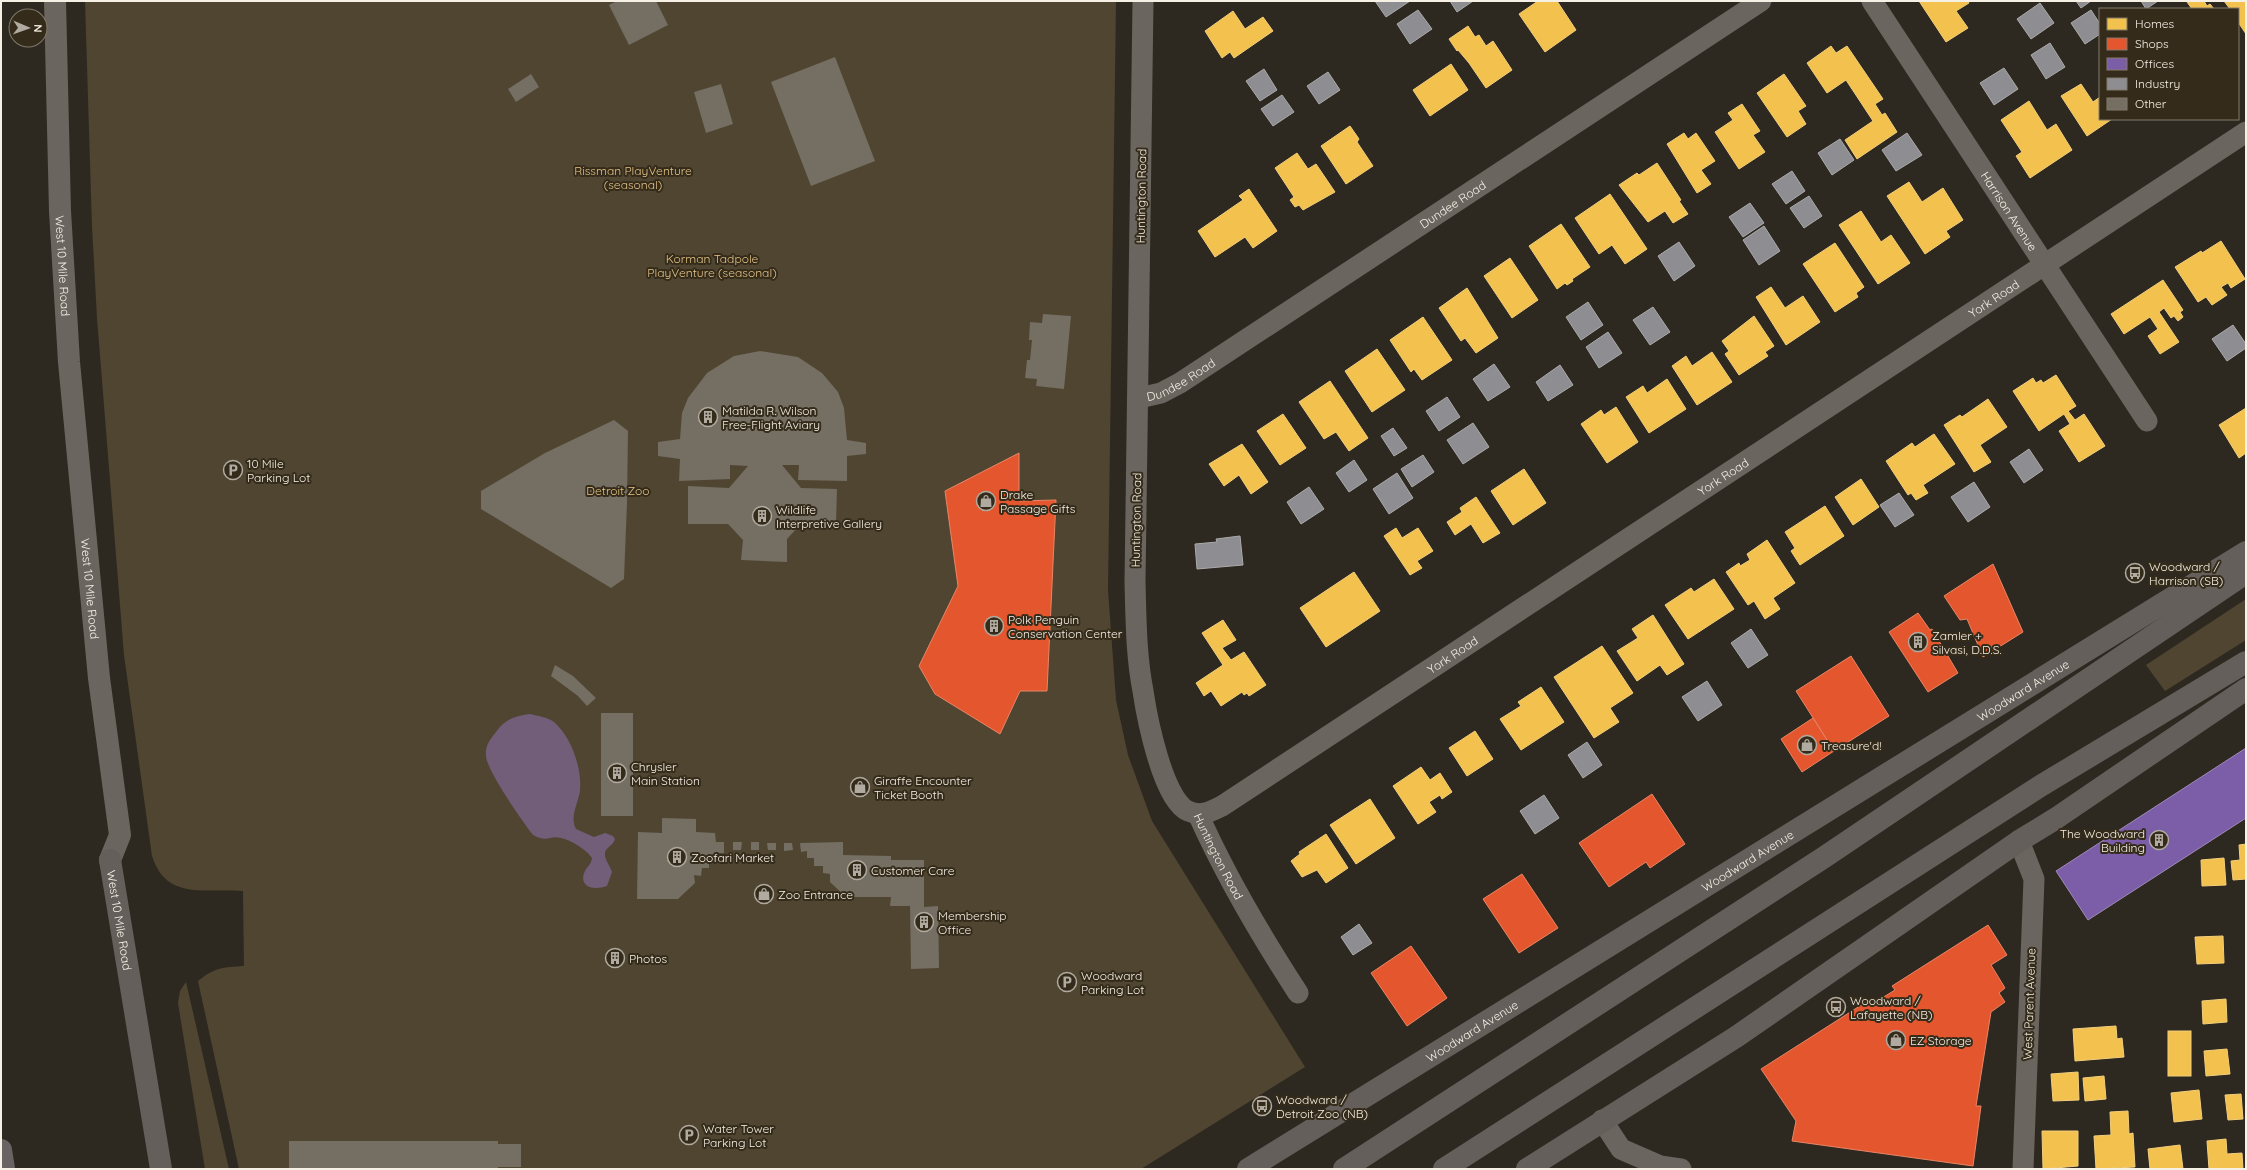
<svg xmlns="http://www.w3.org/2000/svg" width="2247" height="1170" font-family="Quicksand,sans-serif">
	<rect width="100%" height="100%" fill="#2e2920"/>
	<g fill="#504531">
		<path d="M85 1H1116L1108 590 1116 700 1128 755 1152 821 1305 1067 1141 1169H239L198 981C214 968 223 967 244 966L243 891C206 888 166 901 152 856L124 655 97 318 92 226Z"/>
		<polygon points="2246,599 2246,640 2165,691 2146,665"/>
		<polygon points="186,982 229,1169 205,1169 178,1003 180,991"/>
	</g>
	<path fill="#725e79" d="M530 714C538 716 547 717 554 722 571 737 582 767 580 790 579 802 569 817 576 829L594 837 605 833 613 836 615 839C613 845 609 846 606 850 602 857 610 865 612 872L607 886C594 891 576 887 586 869 589 865 591 864 592 858 587 850 571 840 561 838 549 835 548 843 533 835 523 822 487 771 486 756 485 745 490 740 496 732 505 719 515 716 530 714Z"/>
	<g fill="#f2c14e" stroke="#f3cf7b">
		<polygon points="1538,1 1557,1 1576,30 1545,52 1519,14"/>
		<polygon points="1919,1 1968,1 1969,3 1956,11 1968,28 1946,42"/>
		<polygon points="2204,1 2207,6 2210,4 2214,9 2192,9 2187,2"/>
		<polygon points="2224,1 2246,1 2246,34 2238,22 2238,9 2230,9"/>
		<polygon points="1233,11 1245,29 1263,17 1273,31 1234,58 1230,52 1222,58 1205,31"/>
		<polygon points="1468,26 1475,37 1479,35 1486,46 1493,41 1512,70 1486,88 1469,63 1458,50 1457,51 1449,39"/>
		<polygon points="1831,46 1836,53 1847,46 1883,99 1875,104 1882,115 1885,113 1897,132 1857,159 1845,140 1873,121 1846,80 1827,93 1807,63"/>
		<polygon points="1451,64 1468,90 1430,116 1413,90"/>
		<polygon points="1784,74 1806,106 1798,111 1806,124 1787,137 1757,93"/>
		<polygon points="2081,84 2093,102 2100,97 2100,119 2112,119 2087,136 2061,96"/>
		<polygon points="2029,101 2047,130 2056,124 2072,150 2030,178 2016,156 2022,152 2001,120"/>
		<polygon points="1742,104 1760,131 1753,135 1765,152 1739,169 1715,132 1733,120 1728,113"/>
		<polygon points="1350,126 1359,139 1357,142 1373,166 1346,184 1321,146"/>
		<polygon points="1684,133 1688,139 1696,133 1715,161 1701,170 1711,184 1697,193 1667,144"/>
		<polygon points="1297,153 1308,169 1316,164 1335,192 1303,210 1299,205 1295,207 1290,200 1294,197 1275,168"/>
		<polygon points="1657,163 1681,200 1679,201 1688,214 1673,223 1665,211 1648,222 1619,185 1637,173 1639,175"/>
		<polygon points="1909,182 1922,202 1943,188 1963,220 1946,231 1950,237 1925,254 1887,196"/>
		<polygon points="1249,189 1277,231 1253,248 1245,237 1215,257 1198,231 1243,200 1239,196"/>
		<polygon points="1610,194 1647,249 1625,264 1612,245 1599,254 1575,218"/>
		<polygon points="1861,211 1881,242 1891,235 1910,263 1878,284 1839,225"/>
		<polygon points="1561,224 1590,267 1572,279 1573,281 1567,285 1565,283 1557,289 1529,246"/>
		<polygon points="2221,241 2245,279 2231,288 2228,283 2221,287 2227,295 2212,305 2206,297 2198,302 2175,267 2201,251 2202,253"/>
		<polygon points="1835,243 1864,287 1856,293 1858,297 1835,312 1803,264"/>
		<polygon points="1510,258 1538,300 1512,318 1484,276"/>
		<polygon points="2163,280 2183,310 2180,312 2183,317 2178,321 2174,316 2171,318 2164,308 2159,312 2179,342 2160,354 2148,336 2158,329 2150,317 2124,334 2111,314"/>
		<polygon points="1771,287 1785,308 1803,296 1820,322 1786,345 1756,297"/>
		<polygon points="1467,288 1498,338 1476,353 1465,338 1461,341 1439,308"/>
		<polygon points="1754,316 1774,346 1765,352 1768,356 1739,375 1725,354 1729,351 1722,341"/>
		<polygon points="1423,317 1452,360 1422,380 1414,369 1411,372 1390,340"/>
		<polygon points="1377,349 1405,390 1372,412 1345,371"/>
		<polygon points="1712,352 1732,382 1697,405 1672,366 1686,356 1692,366"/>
		<polygon points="2056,375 2076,406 2068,411 2075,420 2084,414 2105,446 2079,462 2059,431 2070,424 2064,414 2039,431 2013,391 2033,378 2036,383 2041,380 2043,383"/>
		<polygon points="1667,379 1686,409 1649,433 1626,397 1643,386 1647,393"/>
		<polygon points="1330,381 1368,438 1349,451 1336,432 1324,439 1299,402"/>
		<polygon points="1988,399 2007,427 1980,445 1991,462 1974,472 1944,425 1960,415 1962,417"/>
		<polygon points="1616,407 1638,442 1607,463 1581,424 1601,410 1604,415"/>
		<polygon points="2246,408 2246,453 2239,458 2219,425"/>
		<polygon points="1283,414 1306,448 1280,465 1257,431"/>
		<polygon points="1934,434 1955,464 1923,485 1928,493 1916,500 1911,493 1908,495 1886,461 1912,443 1915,447"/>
		<polygon points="1242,444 1268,482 1251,494 1239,475 1224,486 1209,464"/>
		<polygon points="1524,469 1546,503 1513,525 1491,491"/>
		<polygon points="1861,479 1879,507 1853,525 1835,497"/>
		<polygon points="1476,497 1500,533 1483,543 1471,524 1455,535 1447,522 1462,512 1460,508"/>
		<polygon points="1825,506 1844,536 1800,565 1791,551 1795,548 1785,532"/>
		<polygon points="1396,528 1402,538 1418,528 1433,551 1417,561 1422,568 1410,575 1384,536"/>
		<polygon points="1767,540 1795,583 1773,598 1780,609 1765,619 1754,601 1748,605 1726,572 1739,563 1740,566 1750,560 1747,554"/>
		<polygon points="1354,572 1380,611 1326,647 1300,608"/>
		<polygon points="1714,579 1734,609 1688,639 1665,605 1691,588 1694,592"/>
		<polygon points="1653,615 1684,664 1667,675 1660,665 1637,681 1617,651 1638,638 1632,629"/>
		<polygon points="1223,620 1236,640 1222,648 1231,660 1244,652 1266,685 1249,696 1247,693 1244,695 1242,692 1221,706 1211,691 1204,696 1196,683 1223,665 1202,633"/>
		<polygon points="1602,646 1633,693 1610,708 1619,722 1594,738 1554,677"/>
		<polygon points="1541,687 1564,722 1521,750 1500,719 1521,706 1518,702"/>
		<polygon points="1475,731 1493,759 1467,776 1449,748"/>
		<polygon points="1421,767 1430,780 1440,773 1452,792 1442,799 1440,795 1429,802 1436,812 1418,824 1393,786"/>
		<polygon points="1370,799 1395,838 1356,864 1330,825"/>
		<polygon points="1326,834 1348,868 1326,883 1317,870 1302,877 1291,861 1300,854 1299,852"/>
		<polygon points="2246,844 2246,879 2233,880 2231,861 2240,860 2239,845"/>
		<polygon points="2224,858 2226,885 2202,886 2201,860"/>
		<polygon points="2223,936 2224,963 2197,964 2195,937"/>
		<polygon points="2226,999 2227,1022 2203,1024 2202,1001"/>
		<polygon points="2116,1026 2117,1039 2122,1038 2124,1057 2075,1061 2073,1029"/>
		<rect x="2168" y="1031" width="23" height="45"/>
		<polygon points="2227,1049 2230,1074 2206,1076 2204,1051"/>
		<polygon points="2078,1072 2079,1100 2053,1101 2051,1074"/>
		<polygon points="2104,1076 2106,1099 2085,1101 2083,1078"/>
		<polygon points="2199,1090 2202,1119 2174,1122 2171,1093"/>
		<polygon points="2241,1094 2243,1119 2228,1120 2225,1095"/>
		<polygon points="2128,1111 2129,1134 2133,1133 2135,1167 2096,1169 2094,1136 2111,1135 2110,1112"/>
		<polygon points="2042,1131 2078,1131 2078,1166 2043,1169"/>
		<polygon points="2226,1139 2227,1154 2242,1153 2243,1169 2209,1169 2207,1141"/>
		<polygon points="2180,1145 2183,1169 2150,1169 2148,1149"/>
	</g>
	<g fill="#e4572e" stroke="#e98565">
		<polygon points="1019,453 1019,501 1056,500 1047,691 1020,691 1000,734 935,694 919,666 958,586 945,491"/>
		<polygon points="1993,564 2023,632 1983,657 1967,619 1960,620 1944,596"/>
		<polygon points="1918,613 1930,630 1932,629 1958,673 1928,692 1889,632"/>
		<polygon points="1851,656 1889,716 1834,751 1796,691"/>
		<polygon points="1813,718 1834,751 1802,772 1781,739"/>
		<polygon points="1652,794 1685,844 1650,868 1646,862 1609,887 1579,843"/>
		<polygon points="1522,874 1558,928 1519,953 1483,899"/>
		<polygon points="1988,925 2007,955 1991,965 2005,988 1999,993 2005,1002 1991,1012 1976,1106 1981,1106 1973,1166 1792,1141 1796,1121 1761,1069 1866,1002 1869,1006 1895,990 1892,986"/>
		<polygon points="1411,946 1447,998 1407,1026 1371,973"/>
	</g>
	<polygon fill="#7b5ea7" stroke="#a08aba" points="2246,748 2246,818 2088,920 2056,871"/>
	<g fill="#8d8d92" stroke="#acabab">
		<polygon points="1375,1 1410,1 1386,17"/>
		<polygon points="1450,1 1473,1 1457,12"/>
		<polygon points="2076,1 2091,1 2081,8"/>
		<polygon points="2141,1 2158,1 2146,9"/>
		<polygon points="2040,3 2054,23 2031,39 2017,19"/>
		<polygon points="1418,10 1432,29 1410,44 1397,24"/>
		<polygon points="2091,10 2100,24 2100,34 2085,44 2071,23"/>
		<polygon points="2050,43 2065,67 2046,79 2031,55"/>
		<polygon points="2004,68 2018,89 1994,105 1980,83"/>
		<polygon points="1264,69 1277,90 1260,101 1246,81"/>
		<polygon points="1328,72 1340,90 1319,104 1307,86"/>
		<polygon points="1282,95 1294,112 1273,126 1261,109"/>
		<polygon points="1907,133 1922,155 1896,171 1882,150"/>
		<polygon points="1840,139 1854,160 1832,175 1818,153"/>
		<polygon points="1792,171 1805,191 1786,204 1772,184"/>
		<polygon points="1809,196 1822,216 1804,228 1790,208"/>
		<polygon points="1750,203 1764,223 1743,237 1729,217"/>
		<polygon points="1764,226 1780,251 1759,265 1743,240"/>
		<polygon points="1679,242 1695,266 1674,281 1658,256"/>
		<polygon points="1588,302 1603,325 1581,340 1566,317"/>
		<polygon points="1653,307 1670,332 1650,345 1633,320"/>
		<polygon points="2233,325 2246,344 2246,348 2227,361 2212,339"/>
		<polygon points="1608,332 1622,353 1599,368 1586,347"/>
		<polygon points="1494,364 1510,387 1488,401 1473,379"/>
		<polygon points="1560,365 1573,385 1548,401 1536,382"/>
		<polygon points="1447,397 1460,417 1439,431 1426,411"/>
		<polygon points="1473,423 1489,447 1463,464 1447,440"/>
		<polygon points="1393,428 1407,448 1394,456 1381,436"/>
		<polygon points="2029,449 2043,470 2024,483 2010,462"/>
		<polygon points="1423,455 1434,472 1412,487 1401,469"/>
		<polygon points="1354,460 1367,480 1349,492 1336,473"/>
		<polygon points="1397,473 1413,498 1389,514 1373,489"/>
		<polygon points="1974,482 1990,507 1968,522 1951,497"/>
		<polygon points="1309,487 1324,509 1301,524 1287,502"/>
		<polygon points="1899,493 1914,515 1895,527 1880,505"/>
		<polygon points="1240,536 1243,565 1197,569 1195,544 1217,542 1216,539"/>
		<polygon points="1751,629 1768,655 1748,668 1731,643"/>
		<polygon points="1707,681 1722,705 1698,721 1682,697"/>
		<polygon points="1587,742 1602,765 1583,778 1568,755"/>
		<polygon points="1544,795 1559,818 1535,834 1520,811"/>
		<polygon points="1359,924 1372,943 1353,955 1341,937"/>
	</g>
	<g fill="#746e63">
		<polygon points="617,1 656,1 668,25 629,45 609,5"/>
		<polygon points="835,57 875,161 811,186 771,82"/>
		<polygon points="531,74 539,87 516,102 508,89"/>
		<polygon points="721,84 733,124 706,133 694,92"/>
		<polygon points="1043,314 1071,316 1064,389 1036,386 1037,379 1025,378 1027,360 1030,360 1032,340 1029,340 1030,322 1042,323"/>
		<polygon points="760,351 798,357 822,373 838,392 844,408 847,440 866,443 866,454 847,456 847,481 798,480 799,465 782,465 801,488 837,489 836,524 800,525 787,539 787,562 741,560 743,540 728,524 688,524 688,486 729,488 748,466 730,465 730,479 679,481 680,459 658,456 658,442 680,439 682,413 688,398 707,373 734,356"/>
		<polygon points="614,420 628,431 627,503 624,579 611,588 481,509 481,491 545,453"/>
		<polygon points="555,665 573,676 596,698 587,706 578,696 551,676"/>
		<rect x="601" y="713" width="32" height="103"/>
		<polygon points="662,818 696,819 696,832 715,833 716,842 724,842 724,853 716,853 716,861 709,860 709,868 702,868 701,876 694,875 695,883 678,899 637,899 638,832 662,833"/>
		<polygon points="733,842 742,842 741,850 733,850"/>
		<rect x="751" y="842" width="8" height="8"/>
		<polygon points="843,842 843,855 891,856 891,860 924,860 924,907 938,906 939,968 911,969 910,906 890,906 891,897 846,897 830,882 830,874 823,873 823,866 814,866 814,858 807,858 807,851 801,852 800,843"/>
		<polygon points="767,843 776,843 776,850 768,850"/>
		<polygon points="784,843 792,843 793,850 784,851"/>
		<rect x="607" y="952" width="16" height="12"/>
		<polygon points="289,1141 498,1141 498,1144 521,1144 521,1167 498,1167 498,1169 289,1169"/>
	</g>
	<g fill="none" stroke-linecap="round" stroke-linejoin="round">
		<g stroke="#6a655e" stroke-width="21">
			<path id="s1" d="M1143 1 1135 582C1136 618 1136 655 1143 691 1147 718 1163 800 1188 811 1201 817 1210 812 1222 806L2246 132"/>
			<path id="s2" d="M1872 1 2147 421"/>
			<path id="s3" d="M1139 398 1161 393 1180 383 1761 1"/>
			<path id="s4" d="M1198 814C1226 877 1261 936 1298 993"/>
			<polyline points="2019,841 2034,879 2023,1169"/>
			<polyline points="1602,1120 1621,1149 1660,1166 1681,1169"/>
		</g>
		<path stroke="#6a655e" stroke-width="22" id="s5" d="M55 1 60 211 69 362 99 678 120 835 110 860"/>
		<g stroke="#655f5c" stroke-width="22">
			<path id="s6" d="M110 860 161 1169"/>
			<path id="s7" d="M1248 1169 2246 552"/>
			<polyline points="1344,1169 1823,858 2246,573"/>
			<polyline points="1444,1169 2042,785 2246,662"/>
			<polyline points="1527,1169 1736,1037 2019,841 2055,819 2246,689"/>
		</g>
		<polyline stroke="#6a6363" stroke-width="22" points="1,1150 4,1169"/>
	</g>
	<defs>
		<g id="building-ring" transform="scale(1)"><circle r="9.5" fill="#342b1a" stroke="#b0aaa0" stroke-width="1.5"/><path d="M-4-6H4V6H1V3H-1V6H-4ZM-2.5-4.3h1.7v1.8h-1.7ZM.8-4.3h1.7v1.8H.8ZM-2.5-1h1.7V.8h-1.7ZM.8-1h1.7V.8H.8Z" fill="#b0aaa0"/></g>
		<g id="parking-ring" transform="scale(1)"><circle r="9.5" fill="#342b1a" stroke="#b0aaa0" stroke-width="1.5"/><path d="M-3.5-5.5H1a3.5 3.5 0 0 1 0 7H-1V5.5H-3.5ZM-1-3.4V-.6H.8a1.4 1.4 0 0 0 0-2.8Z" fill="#b0aaa0"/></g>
		<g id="shop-ring" transform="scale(1)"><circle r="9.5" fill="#342b1a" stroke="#b0aaa0" stroke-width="1.5"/><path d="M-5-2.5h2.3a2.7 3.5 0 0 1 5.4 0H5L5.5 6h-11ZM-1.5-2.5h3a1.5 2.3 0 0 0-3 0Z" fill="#b0aaa0"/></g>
		<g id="bus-ring" transform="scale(1)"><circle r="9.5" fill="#342b1a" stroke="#b0aaa0" stroke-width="1.5"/><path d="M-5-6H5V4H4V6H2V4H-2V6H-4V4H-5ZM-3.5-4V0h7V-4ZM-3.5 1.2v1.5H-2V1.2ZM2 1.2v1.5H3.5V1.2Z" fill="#b0aaa0"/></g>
	</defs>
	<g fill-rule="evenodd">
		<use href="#building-ring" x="708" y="417"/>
		<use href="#parking-ring" x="233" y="470"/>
		<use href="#shop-ring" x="986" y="501"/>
		<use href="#building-ring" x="762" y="516"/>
		<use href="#bus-ring" x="2135" y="573"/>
		<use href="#building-ring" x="994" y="626"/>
		<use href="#building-ring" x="1918" y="642"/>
		<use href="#shop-ring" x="1807" y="745"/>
		<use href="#building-ring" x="617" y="773"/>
		<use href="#shop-ring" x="860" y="787"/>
		<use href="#building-ring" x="2159" y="840"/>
		<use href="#building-ring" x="677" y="857"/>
		<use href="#building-ring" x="857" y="870"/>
		<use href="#shop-ring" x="764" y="894"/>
		<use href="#building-ring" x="924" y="922"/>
		<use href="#building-ring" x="615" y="958"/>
		<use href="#parking-ring" x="1067" y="982"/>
		<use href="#bus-ring" x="1836" y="1007"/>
		<use href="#shop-ring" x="1896" y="1040"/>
		<use href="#bus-ring" x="1262" y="1106"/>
		<use href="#parking-ring" x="689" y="1135"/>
	</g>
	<g text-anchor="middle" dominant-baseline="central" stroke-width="4" stroke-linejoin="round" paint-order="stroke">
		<g font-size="12" fill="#e4c388" stroke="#342b1a">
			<text x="633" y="170">Rissman PlayVenture<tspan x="633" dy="14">(seasonal)</tspan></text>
			<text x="712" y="258">Korman Tadpole<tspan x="712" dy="14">PlayVenture (seasonal)</tspan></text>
			<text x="618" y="490">Detroit Zoo</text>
		</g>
		<g font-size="12" fill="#f6f0e5" stroke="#342b1a">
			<text transform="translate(1141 196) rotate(-89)">Huntington Road</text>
			<text stroke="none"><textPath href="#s3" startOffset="370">Dundee Road</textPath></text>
			<text stroke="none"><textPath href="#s2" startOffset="251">Harrison Avenue</textPath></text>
			<text stroke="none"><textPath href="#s5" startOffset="265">West 10 Mile Road</textPath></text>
			<text stroke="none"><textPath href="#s1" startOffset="1781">York Road</textPath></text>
			<text stroke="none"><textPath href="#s3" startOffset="46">Dundee Road</textPath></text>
			<text stroke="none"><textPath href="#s1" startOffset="1457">York Road</textPath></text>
			<text transform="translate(1136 520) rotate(-89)">Huntington Road</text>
			<text stroke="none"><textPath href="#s5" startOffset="589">West 10 Mile Road</textPath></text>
			<text stroke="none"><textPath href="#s1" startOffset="1133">York Road</textPath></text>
			<text stroke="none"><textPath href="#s7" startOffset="911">Woodward Avenue</textPath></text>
			<text stroke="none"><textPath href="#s4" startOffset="47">Huntington Road</textPath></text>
			<text stroke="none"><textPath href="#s7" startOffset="587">Woodward Avenue</textPath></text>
			<text stroke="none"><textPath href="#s6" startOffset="61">West 10 Mile Road</textPath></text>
			<text transform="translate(2029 1004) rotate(-88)">West Parent Avenue</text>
			<text stroke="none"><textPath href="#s7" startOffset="263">Woodward Avenue</textPath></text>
		</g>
		<g font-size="12" fill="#f6f0e5" stroke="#342b1a" text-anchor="start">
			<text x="722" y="410">Matilda R. Wilson<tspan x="722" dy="14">Free-Flight Aviary</tspan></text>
			<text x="247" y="463">10 Mile<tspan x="247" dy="14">Parking Lot</tspan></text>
			<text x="1000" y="494">Drake<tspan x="1000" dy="14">Passage Gifts</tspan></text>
			<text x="776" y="509">Wildlife<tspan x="776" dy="14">Interpretive Gallery</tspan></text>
			<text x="2149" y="566">Woodward /<tspan x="2149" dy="14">Harrison (SB)</tspan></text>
			<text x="1008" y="619">Polk Penguin<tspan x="1008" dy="14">Conservation Center</tspan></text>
			<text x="1932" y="635">Zamler +<tspan x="1932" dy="14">Silvasi, D.D.S.</tspan></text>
			<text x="1821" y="745">Treasure'd!</text>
			<text x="631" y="766">Chrysler<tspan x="631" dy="14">Main Station</tspan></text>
			<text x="874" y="780">Giraffe Encounter<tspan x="874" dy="14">Ticket Booth</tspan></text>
			<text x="2145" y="833" text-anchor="end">The Woodward<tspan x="2145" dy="14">Building</tspan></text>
			<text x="691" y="857">Zoofari Market</text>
			<text x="871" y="870">Customer Care</text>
			<text x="778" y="894">Zoo Entrance</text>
			<text x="938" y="915">Membership<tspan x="938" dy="14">Office</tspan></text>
			<text x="629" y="958">Photos</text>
			<text x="1081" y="975">Woodward<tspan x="1081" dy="14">Parking Lot</tspan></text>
			<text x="1850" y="1000">Woodward /<tspan x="1850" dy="14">Lafayette (NB)</tspan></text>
			<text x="1910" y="1040">EZ Storage</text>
			<text x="1276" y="1099">Woodward /<tspan x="1276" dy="14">Detroit Zoo (NB)</tspan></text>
			<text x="703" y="1128">Water Tower<tspan x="703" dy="14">Parking Lot</tspan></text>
		</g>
	</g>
	<rect width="2247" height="1170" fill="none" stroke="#f6f0e5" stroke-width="4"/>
	<rect x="2099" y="8" width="140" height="112" fill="#342b1a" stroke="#827a6b"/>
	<rect x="2107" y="18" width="20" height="12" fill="#f2c14e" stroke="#827a6b"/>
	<text x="2135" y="28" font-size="12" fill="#f6f0e5">Homes</text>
	<rect x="2107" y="38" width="20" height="12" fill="#e4572e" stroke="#827a6b"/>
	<text x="2135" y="48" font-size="12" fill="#f6f0e5">Shops</text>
	<rect x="2107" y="58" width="20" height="12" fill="#7b5ea7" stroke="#827a6b"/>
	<text x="2135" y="68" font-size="12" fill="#f6f0e5">Offices</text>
	<rect x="2107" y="78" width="20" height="12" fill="#8d8d92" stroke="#827a6b"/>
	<text x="2135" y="88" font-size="12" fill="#f6f0e5">Industry</text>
	<rect x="2107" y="98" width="20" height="12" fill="#746e63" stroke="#827a6b"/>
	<text x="2135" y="108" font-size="12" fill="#f6f0e5">Other</text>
	<g transform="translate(28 28) rotate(92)"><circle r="19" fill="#342b1a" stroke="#827a6b"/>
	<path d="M0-3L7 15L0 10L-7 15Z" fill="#b0aaa0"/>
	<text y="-6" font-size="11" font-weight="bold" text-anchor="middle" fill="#f6f0e5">N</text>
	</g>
</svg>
